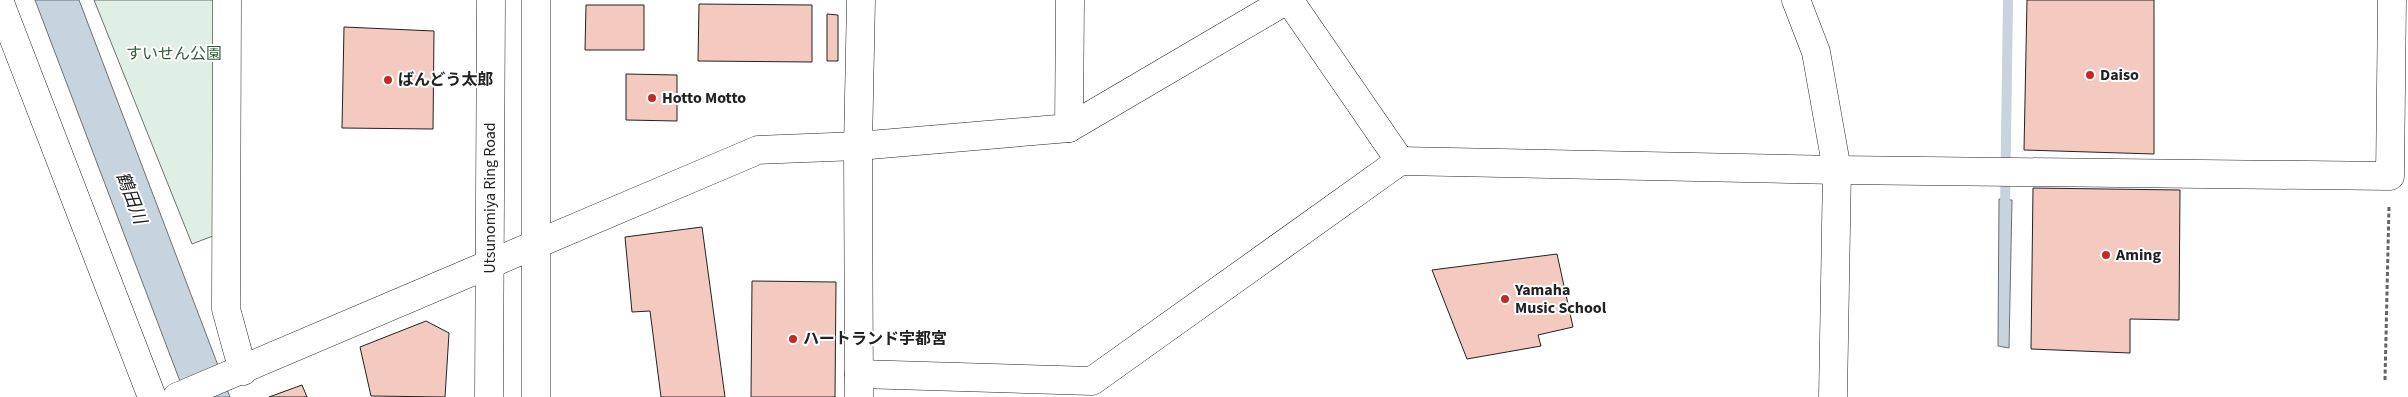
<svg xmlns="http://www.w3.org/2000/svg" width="2408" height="397" font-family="'Source Sans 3','Noto Sans JP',sans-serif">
	<rect width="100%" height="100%" fill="#fff"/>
	<polygon fill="#e0efe3" stroke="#6f6f6f" points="94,0 227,0 226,231 192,244"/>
	<g fill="#c7d3dd" stroke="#6f6f6f">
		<polygon points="35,0 79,0 230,397 186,397"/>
		<polygon points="1999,199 2012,200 2009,348 1998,346"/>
	</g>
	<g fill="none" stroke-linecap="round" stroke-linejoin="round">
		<polyline stroke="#c7d3dd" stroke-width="10" points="2005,211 2008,0"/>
	</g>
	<g fill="#f3c9c0" stroke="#222">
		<polygon points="2027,0 2154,0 2154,154 2024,150"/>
		<polygon points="699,4 812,5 812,62 698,61"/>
		<polygon points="586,5 644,5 644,50 585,50"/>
		<polygon points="827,14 838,15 838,61 827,61"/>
		<polygon points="344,27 434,31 433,129 342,128"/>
		<polygon points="626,74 677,75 677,121 626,120"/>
		<polygon points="2033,188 2180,190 2179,320 2130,319 2130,353 2031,349"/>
		<polygon points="702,227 725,397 661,397 650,311 632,312 625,237"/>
		<polygon points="1557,254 1573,327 1538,335 1541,346 1467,359 1432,270"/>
		<polygon points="752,281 836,282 835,397 751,397"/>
		<polygon points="426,321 449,333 445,397 371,396 360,347"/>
		<polygon points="302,385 307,397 269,397"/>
	</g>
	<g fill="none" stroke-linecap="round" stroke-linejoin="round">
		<g stroke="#222" stroke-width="29">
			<g id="street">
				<polyline points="227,0 226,309 243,371"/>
				<polyline points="1289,0 1400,161"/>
				<polyline points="1796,0 1816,52 1837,170 1833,397"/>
				<polyline points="0,3 152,397"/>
				<polyline points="1069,128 1070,0"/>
				<polyline points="859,374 1092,381 1400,161 1837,170 2390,176 2392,0"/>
				<polyline points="177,397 758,150 858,146 1069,128 1287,0"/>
				<polyline points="859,397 858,146 861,0"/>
			</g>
		</g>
		<g stroke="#222" stroke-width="29">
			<g id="primary">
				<polyline points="536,0 536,397"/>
				<polyline points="489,397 491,0"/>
			</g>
		</g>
		<polyline stroke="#646464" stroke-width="3" stroke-dasharray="4 2.5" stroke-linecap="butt" points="2385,380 2389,206"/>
		<use href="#street" stroke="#fff" stroke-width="28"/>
		<use href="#primary" stroke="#fff" stroke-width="28"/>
	</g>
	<g fill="#c62828" stroke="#fff" stroke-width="2">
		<circle cx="2090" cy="75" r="5"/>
		<circle cx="388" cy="80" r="5"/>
		<circle cx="652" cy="98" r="5"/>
		<circle cx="2106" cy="255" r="5"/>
		<circle cx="1505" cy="299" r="5"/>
		<circle cx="793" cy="339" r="5"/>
	</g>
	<g text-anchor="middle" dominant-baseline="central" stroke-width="4" stroke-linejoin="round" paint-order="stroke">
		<g font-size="16" fill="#2f5e38" stroke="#fff">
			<text x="174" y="54">すいせん公園</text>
		</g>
		<g font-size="16" font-weight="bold" fill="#222" stroke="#fff" text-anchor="start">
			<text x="2100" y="75">Daiso</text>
			<text x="398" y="80">ばんどう太郎</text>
			<text x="662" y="98">Hotto Motto</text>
			<text x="2116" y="255">Aming</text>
			<text x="1515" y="290">Yamaha<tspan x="1515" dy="18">Music School</tspan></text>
			<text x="803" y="339">ハートランド宇都宮</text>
		</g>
		<g font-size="16" fill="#222" stroke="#fff">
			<text transform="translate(490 198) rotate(-90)">Utsunomiya Ring Road</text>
		</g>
		<g font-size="18" font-style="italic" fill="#222" stroke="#fff">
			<text transform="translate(131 198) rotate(69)">鶴田川</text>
		</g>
	</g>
</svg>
